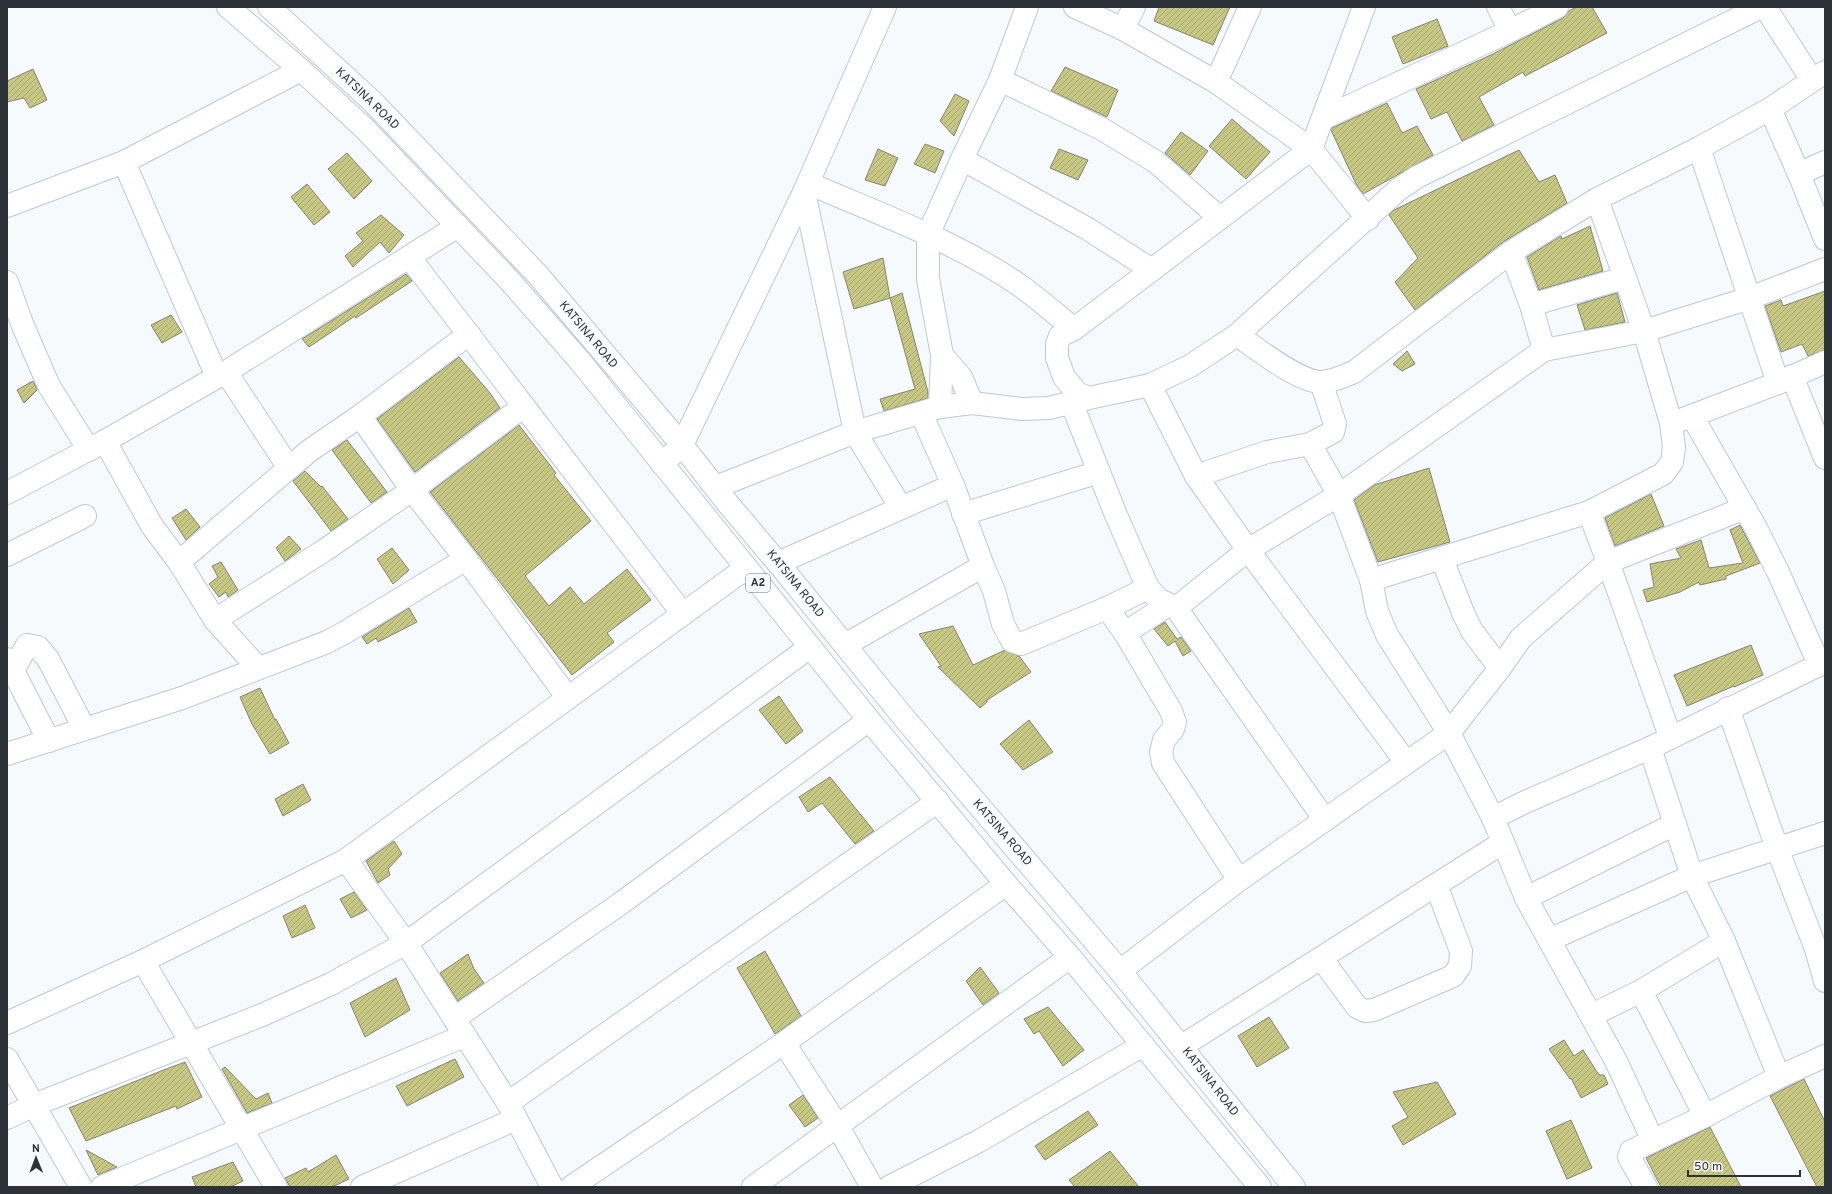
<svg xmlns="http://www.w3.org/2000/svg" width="1832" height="1194" font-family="Overpass,sans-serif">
	<defs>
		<pattern id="building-hatch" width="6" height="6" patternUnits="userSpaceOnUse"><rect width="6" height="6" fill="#c6c782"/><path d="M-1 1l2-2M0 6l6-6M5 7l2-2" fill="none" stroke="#aaab71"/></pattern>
	</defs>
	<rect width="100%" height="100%" fill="#f7fafd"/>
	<g fill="url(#building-hatch)" stroke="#848572">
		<polygon points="1159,7 1230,7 1213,45 1154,21"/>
		<polygon points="1576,7 1592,7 1607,33 1525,76 1523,72 1479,97 1494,125 1462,141 1447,112 1431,119 1416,89 1493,54 1563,18 1569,11"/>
		<polygon points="1437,19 1448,46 1403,64 1392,37"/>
		<polygon points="1065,67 1118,90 1107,117 1051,91"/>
		<polygon points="33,69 47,100 30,108 24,98 7,102 7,81"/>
		<polygon points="955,94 969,101 954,136 940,121"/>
		<polygon points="1387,103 1402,133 1417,126 1433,155 1363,194 1356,184 1331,130 1332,128"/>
		<polygon points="1232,119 1270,152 1246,179 1209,146"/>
		<polygon points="1181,132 1208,151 1190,175 1165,153"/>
		<polygon points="925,144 944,151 935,173 914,164"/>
		<polygon points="878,149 898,158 885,186 865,180"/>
		<polygon points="1059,149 1088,160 1078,180 1050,168"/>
		<polygon points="1519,150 1539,182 1555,175 1567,203 1503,242 1415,310 1395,282 1418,258 1389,215 1394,210"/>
		<polygon points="347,153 372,181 354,199 328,169"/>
		<polygon points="307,184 330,212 314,225 291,197"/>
		<polygon points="381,215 404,235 389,253 380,242 353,267 345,256 363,241 356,233"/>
		<polygon points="1590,226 1603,271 1539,290 1527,257 1561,236 1562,239"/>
		<polygon points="883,258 890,298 854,309 843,272"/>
		<polygon points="406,274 412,281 356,318 355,316 309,347 302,339"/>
		<polygon points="1825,291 1825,350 1808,356 1802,344 1781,352 1765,306 1781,300 1783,306"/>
		<polygon points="902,293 928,392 928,398 884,411 880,399 915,389 890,298"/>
		<polygon points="1617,293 1625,322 1585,330 1577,305"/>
		<polygon points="171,315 182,332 162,343 151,325"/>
		<polygon points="1407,351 1415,364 1402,371 1393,364"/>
		<polygon points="459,357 490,393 500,408 415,472 377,419"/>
		<polygon points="33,381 37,390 24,403 17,390"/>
		<polygon points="519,425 556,473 554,475 591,521 525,576 549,606 570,587 584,604 627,569 651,600 607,633 614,642 572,675 430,492"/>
		<polygon points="347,440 387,492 371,503 332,450"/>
		<polygon points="1429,468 1450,542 1378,562 1354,500 1374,485"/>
		<polygon points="305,471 321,487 322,486 348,519 331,531 293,481"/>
		<polygon points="1651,494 1664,526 1615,546 1605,518"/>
		<polygon points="186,509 200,527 186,540 172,518"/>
		<polygon points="1740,525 1760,563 1726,576 1726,579 1700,585 1699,582 1680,592 1647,602 1643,590 1654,587 1650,564 1681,558 1676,549 1701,540 1709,568 1743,563 1730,530"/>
		<polygon points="289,536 301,549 285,561 276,548"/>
		<polygon points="392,548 409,570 393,584 377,559"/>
		<polygon points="221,562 238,590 228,597 226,592 219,597 209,584 218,577 212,566"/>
		<polygon points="409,608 417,622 378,642 376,638 367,644 362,637"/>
		<polygon points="1165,622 1177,639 1181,637 1191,651 1183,656 1175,641 1168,646 1154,629"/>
		<polygon points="953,626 973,665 1005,650 1019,656 1031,672 987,700 987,702 980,708 938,667 941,666 919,634"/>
		<polygon points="1751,645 1763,675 1734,687 1734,686 1687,706 1674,675"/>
		<polygon points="260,688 275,720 276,719 289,743 270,754 252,724 240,697"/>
		<polygon points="779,696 803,731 786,744 759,710"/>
		<polygon points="1029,720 1053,752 1023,770 1000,744"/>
		<polygon points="830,777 874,831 855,844 822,803 808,812 799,797"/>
		<polygon points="303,784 311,800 283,816 275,799"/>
		<polygon points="394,841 402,854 388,869 390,875 378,883 366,861"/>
		<polygon points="354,892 367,910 351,918 340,899"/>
		<polygon points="305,905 315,928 292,938 283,916"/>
		<polygon points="765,951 801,1016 775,1034 737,968"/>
		<polygon points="468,954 474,969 484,983 458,1001 440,973"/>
		<polygon points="980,967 999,993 983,1005 966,981"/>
		<polygon points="396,978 410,1010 365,1037 350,1003"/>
		<polygon points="1048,1007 1084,1050 1063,1066 1039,1031 1034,1034 1024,1019"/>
		<polygon points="1269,1017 1289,1048 1257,1067 1238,1036"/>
		<polygon points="1564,1040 1574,1056 1583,1050 1599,1075 1604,1075 1608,1084 1581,1098 1571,1078 1570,1079 1549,1049"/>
		<polygon points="455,1059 464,1077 407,1106 396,1086"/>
		<polygon points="185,1062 202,1097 177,1109 176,1106 86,1141 69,1108 161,1071"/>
		<polygon points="225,1067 256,1099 268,1093 272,1103 247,1113 222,1069"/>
		<polygon points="1804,1079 1825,1122 1825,1187 1817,1187 1770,1096"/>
		<polygon points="1437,1082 1456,1114 1403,1145 1392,1126 1408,1117 1393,1092"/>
		<polygon points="803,1095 818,1118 805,1127 789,1105"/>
		<polygon points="1088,1111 1098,1125 1045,1160 1035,1146"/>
		<polygon points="1571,1120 1592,1168 1567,1179 1546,1131"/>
		<polygon points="1710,1127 1741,1187 1661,1187 1646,1158"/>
		<polygon points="86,1150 108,1162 117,1167 98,1175"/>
		<polygon points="1110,1151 1139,1187 1075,1187 1069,1180"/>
		<polygon points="336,1155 349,1179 332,1187 290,1187 285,1178 306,1168 308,1172"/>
		<polygon points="233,1162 243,1181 230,1187 196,1187 192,1177"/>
	</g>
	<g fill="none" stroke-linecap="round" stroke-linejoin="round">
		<g stroke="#bac9d9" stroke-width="24">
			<g id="minor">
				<polyline points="1075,7 1123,29 1216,82 1311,149 1074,329 1060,336 1057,344 1057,358 1064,377 1077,393 1089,398 1150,385 1190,366 1237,335 1399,189 1417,177 1761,7"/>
				<polyline points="1364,7 1311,149 1368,219"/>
				<polyline points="1498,7 1510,31"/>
				<polyline points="1765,7 1812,80"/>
				<polyline points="1123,29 1134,7"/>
				<polyline points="1000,80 1102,129 1156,162 1220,218"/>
				<polyline points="1216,82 1250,7"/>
				<polyline points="1770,109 1799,174 1825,239"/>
				<polyline points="1324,118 1510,31 1557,7"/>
				<polyline points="1699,148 1778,383"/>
				<polyline points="962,159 1088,229 1152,270"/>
				<polyline points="124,162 217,377"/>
				<polyline points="1799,174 1825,162"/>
				<path d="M808 183C879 214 958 242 1022 287 1040 300 1057 315 1074 329"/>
				<polyline points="804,192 855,432 901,508"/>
				<polyline points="7,206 124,162 301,70"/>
				<polyline points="1511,252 1531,305 1544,350"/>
				<polyline points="410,258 683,614"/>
				<polyline points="7,282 23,326 49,386 89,450"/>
				<polyline points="1531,305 1624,278"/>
				<path d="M1237 335C1256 348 1300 383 1322 382 1334 381 1344 376 1354 372L1511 252 1597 199 1699 148 1770 109 1825 72"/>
				<polyline points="942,355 961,377 972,403"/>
				<polyline points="226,372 289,468"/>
				<polyline points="1792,376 1825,458"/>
				<polyline points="1150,385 1196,476 1248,550 1406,762"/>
				<polyline points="1072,404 1116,515 1148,588 1158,599 1176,608 1325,820"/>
				<polyline points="940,407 942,355 928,279 928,235 962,159 1000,80 1027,7"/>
				<polyline points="921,413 953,485 983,566"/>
				<polyline points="360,416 412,490 466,559"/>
				<polyline points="1692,416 1756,528 1778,572 1819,664"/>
				<polyline points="1678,421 1778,383 1825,362"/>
				<polyline points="105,441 152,526 179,562 215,620 258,668"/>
				<polyline points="1310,444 1339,495 1371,580 1377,611 1387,635 1449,733 1493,818 1526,898 1616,1061 1653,1141"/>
				<polyline points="1196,476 1267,452 1310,444 1333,432 1335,424 1321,382"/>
				<polyline points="716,487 855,432 940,407 972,403 1022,409 1049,408 1086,399"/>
				<polyline points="7,493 105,441 226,372 458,226"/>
				<polyline points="963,514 1099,472"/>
				<polyline points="7,555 85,516"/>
				<polyline points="1442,559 1464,615 1472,631 1500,668"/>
				<polyline points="179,562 309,451 360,416 469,334"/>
				<polyline points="778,563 953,485"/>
				<polyline points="1371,580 1589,512 1663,474 1672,462 1674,447 1671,423 1644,331 1597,199"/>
				<polyline points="1107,608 1125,633 1171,711 1175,722 1173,729 1164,740 1161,752 1163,763 1239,880"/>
				<polyline points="1176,608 1248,550 1339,495 1544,350 1644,331 1750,298 1825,269"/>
				<polyline points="215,620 325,550 412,490 524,406"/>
				<polyline points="1125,633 1168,605"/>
				<polyline points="845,645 983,566 994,591 1003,624 1012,641 1021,644 1107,608 1148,588"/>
				<polyline points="7,659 49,741"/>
				<polyline points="14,669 27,645 38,647 48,659 84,728"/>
				<polyline points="1728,708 1777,848 1816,949 1825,981"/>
				<polyline points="1670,736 1608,562 1745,508"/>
				<polyline points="1650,748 1692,876 1724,941 1779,1077"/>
				<polyline points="7,754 182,698 327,642 344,633 466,559 568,698"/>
				<polyline points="1493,818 1523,803 1650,748 1825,662"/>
				<polyline points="346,860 406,943 508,1103 552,1187"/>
				<polyline points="1526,898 1675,824"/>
				<polyline points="1549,940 1692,876 1825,833"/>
				<polyline points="1321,958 1357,1007 1365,1011 1374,1010 1453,976 1460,966 1461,951 1436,885"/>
				<polyline points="143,961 276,1187"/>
				<polyline points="1120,971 1239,880 1449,733 1500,668 1521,638 1608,562 1589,512"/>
				<polyline points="1641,991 1705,1116"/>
				<polyline points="1592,1015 1641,991 1724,941"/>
				<polyline points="455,1018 620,904 869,720"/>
				<polyline points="7,1023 143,961 346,860 746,568"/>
				<polyline points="784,1043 837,1125 872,1187"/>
				<polyline points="1182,1046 1502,843"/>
				<polyline points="7,1059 81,1187"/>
				<polyline points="508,1103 938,801"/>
				<polyline points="7,1118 34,1105 262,1015 331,984 406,943 810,647"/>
				<polyline points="102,1187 464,1036"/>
				<polyline points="362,1187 516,1119"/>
				<polyline points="571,1187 784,1043 1006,884"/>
				<polyline points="753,1187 1070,957"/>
				<polyline points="889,1187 979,1141 1143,1045"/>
				<polyline points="1646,1187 1629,1157 1631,1151 1705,1116 1779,1077 1825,1056"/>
			</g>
		</g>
		<g stroke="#bac9d9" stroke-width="24">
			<polyline id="major" points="662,464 682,445 804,192 885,7"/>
		</g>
		<g stroke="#bac9d9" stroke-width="24">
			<g id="highway">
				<polyline points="228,7 301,70 364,128 509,280 579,360 869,720 1006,884 1070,957 1260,1187"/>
				<polyline points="269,7 373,102 538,275 682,445 729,505 778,563 905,719 1120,971 1294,1187"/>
			</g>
		</g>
		<use href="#minor" stroke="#fff" stroke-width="22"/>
		<use href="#major" stroke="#fff" stroke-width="22"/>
		<use href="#highway" stroke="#fff" stroke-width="22"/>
	</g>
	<g text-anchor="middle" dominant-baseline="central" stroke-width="3.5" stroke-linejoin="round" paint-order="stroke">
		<rect fill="#f7fafd" stroke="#6a6e74" stroke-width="1" x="746" y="574" width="24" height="18" rx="3"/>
		<g font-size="11" font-weight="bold" fill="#2d3239">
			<text x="758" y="583">A2</text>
		</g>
		<g font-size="12" fill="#2d3239" stroke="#f7fafd">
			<text transform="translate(367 99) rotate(44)">KATSINA ROAD</text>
			<text transform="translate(588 335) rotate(50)">KATSINA ROAD</text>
			<text transform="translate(795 584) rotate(51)">KATSINA ROAD</text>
			<text transform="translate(1002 833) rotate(49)">KATSINA ROAD</text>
			<text transform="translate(1210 1082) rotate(52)">KATSINA ROAD</text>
		</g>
	</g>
	<rect width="1832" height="1194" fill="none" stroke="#2d3239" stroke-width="16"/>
	<g transform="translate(36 1158) rotate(359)" stroke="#f7fafd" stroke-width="3" paint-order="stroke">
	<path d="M0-3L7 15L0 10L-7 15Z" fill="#2d3239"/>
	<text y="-6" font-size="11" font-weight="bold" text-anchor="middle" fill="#2d3239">N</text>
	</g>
	<path d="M1688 1170v6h112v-6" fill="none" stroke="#2d3239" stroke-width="2"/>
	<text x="1694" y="1170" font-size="12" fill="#2d3239" stroke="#f7fafd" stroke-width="3" paint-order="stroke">50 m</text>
</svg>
